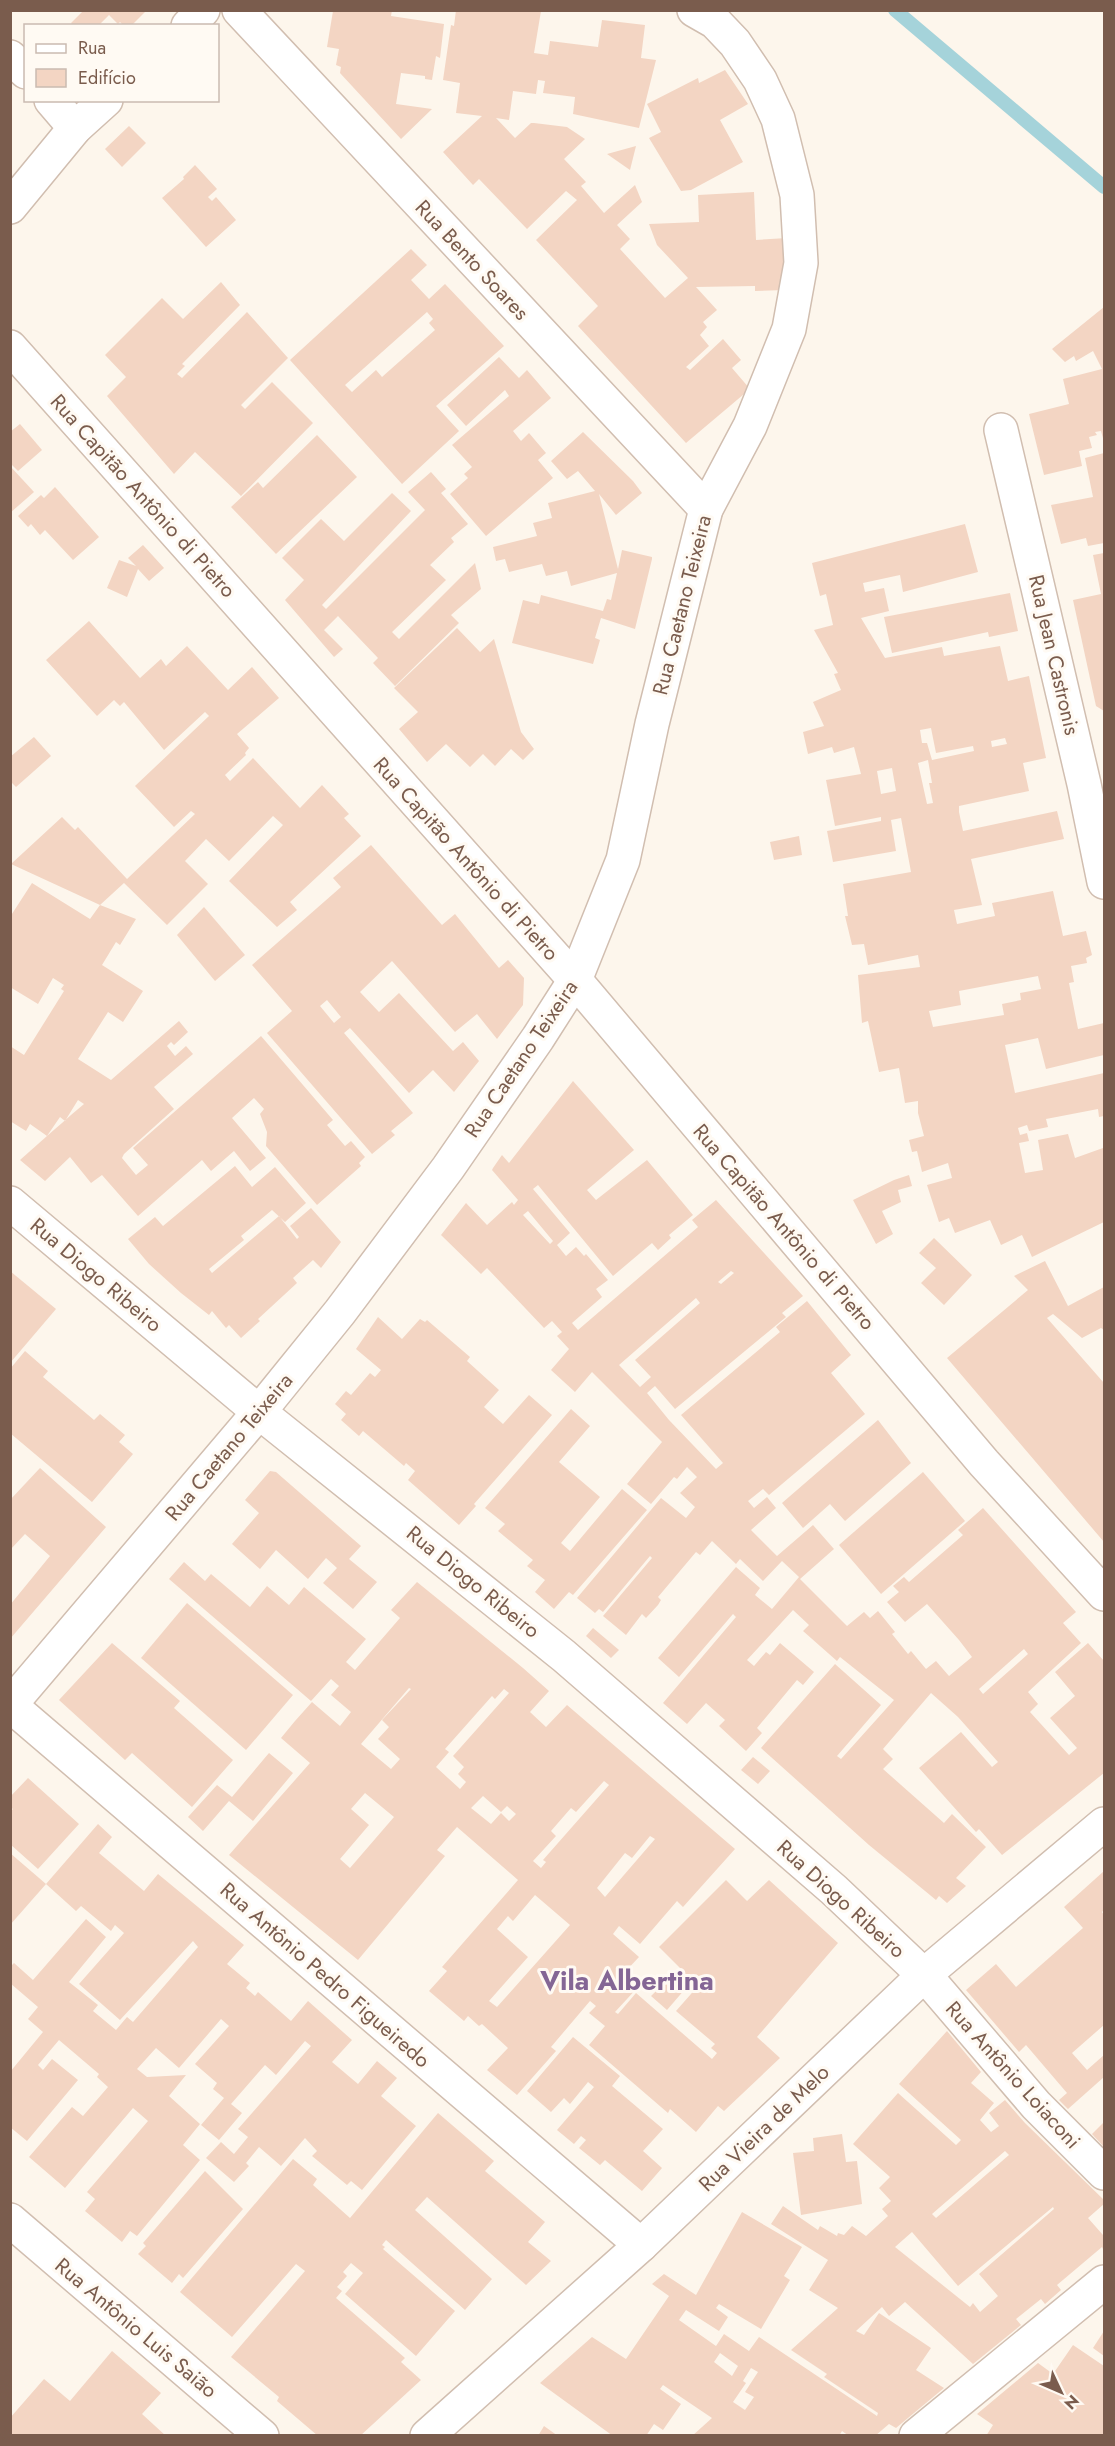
<svg xmlns="http://www.w3.org/2000/svg" width="1115" height="2446" font-family="Jost,sans-serif">
	<rect width="100%" height="100%" fill="#fdf6ec"/>
	<g fill="none" stroke-linecap="round" stroke-linejoin="round">
		<polyline stroke="#a5d3da" stroke-width="14" points="895,10 1104,187"/>
	</g>
	<g fill="#f3d5c3" fill-rule="evenodd">
		<polygon points="84,10 147,10 131,26 124,26 120,22 118,24 109,15 98,26 73,26 71,23"/>
		<polygon points="337,10 392,10 391,16 444,24 440,58 436,56 432,80 425,79 425,76 401,73 396,104 432,109 401,139 340,73 341,67 336,65 339,49 327,47 333,11"/>
		<polygon points="456,10 541,11 534,53 548,55 550,41 598,47 602,20 645,25 641,58 656,60 639,128 573,114 575,97 543,93 545,81 538,80 536,94 513,91 509,120 496,118 515,138 531,123 534,123 567,127 585,139 564,159 586,182 581,186 604,213 635,185 642,202 617,225 630,239 620,249 665,298 688,278 657,245 649,224 699,222 698,195 754,192 756,240 787,238 784,290 755,291 755,286 696,287 717,310 703,322 707,327 700,335 709,346 686,367 690,370 723,339 741,360 732,368 750,389 686,443 578,326 598,306 536,240 577,200 566,191 527,229 479,179 473,185 443,152 482,116 456,113 460,83 443,80 451,25 454,26"/>
		<polygon points="725,70 748,104 720,120 743,162 691,190 681,191 649,138 661,132 647,104 698,78 699,83"/>
		<polygon points="129,126 146,143 122,167 105,149"/>
		<polygon points="636,146 630,170 607,154"/>
		<polygon points="195,165 217,189 208,197 212,201 216,197 236,220 206,247 162,198 184,179 183,177"/>
		<path d="M411 249 427 265 411 280 429 299 445 284 504 346 436 406 459 431 402 484 290 360ZM427 312 433 319 429 323 435 330 382 377 376 370 352 392 345 385Z"/>
		<polygon points="221,282 240,305 182,364 185,366 177,374 182,378 247,312 288,358 241,405 245,409 272,382 313,423 241,496 195,452 174,474 107,396 126,377 105,355 162,298 183,319"/>
		<polygon points="1104,307 1104,442 1101,431 1095,432 1097,435 1089,437 1092,448 1079,451 1082,466 1044,475 1029,414 1069,404 1063,379 1102,369 1093,351 1076,361 1074,356 1065,362 1052,349"/>
		<polygon points="499,357 519,378 527,370 551,398 513,431 521,441 529,433 546,453 538,460 553,478 486,536 450,494 468,478 464,474 472,467 452,445 509,396 505,390 466,426 447,405"/>
		<polygon points="20,424 42,450 18,471 10,463 10,432"/>
		<polygon points="583,432 633,481 642,493 616,515 599,494 618,569 622,550 652,557 652,559 635,629 601,618 595,638 600,640 593,664 512,643 523,600 539,604 541,595 603,611 607,599 611,600 617,573 571,586 567,571 546,576 542,564 509,572 505,559 496,561 493,547 537,536 533,523 552,518 548,503 595,491 578,471 567,479 551,461"/>
		<polygon points="317,435 357,477 276,554 231,507 258,482 263,488"/>
		<polygon points="1104,453 1104,543 1088,546 1086,538 1061,544 1051,505 1093,497 1085,458"/>
		<polygon points="10,466 34,492 10,513"/>
		<polygon points="431,472 446,489 441,493 468,524 451,538 454,542 430,565 446,580 392,632 399,639 475,563 481,589 451,615 459,623 395,686 373,663 378,658 338,616 324,630 343,649 334,657 285,600 304,580 282,558 321,519 344,541 392,493 411,511 322,605 326,609 425,510 408,492"/>
		<polygon points="55,487 99,537 73,560 45,530 40,535 31,524 28,527 18,516 41,495 44,498"/>
		<path d="M965 524 978 572 903 592 900 575 863 583 865 592 884 588 889 611 861 618 885 658 942 647 944 656 1000 646 1008 681 1029 676 1046 758 1023 763 1029 791 959 806V812L963 831 1057 811 1064 839 971 859 982 905 954 910 957 924 995 916 992 903 1053 891 1063 936 1086 931 1092 955 1086 958 1087 963 1071 966 1074 982 1069 983 1078 1029 1104 1023V1055L1046 1069 1038 1038 1005 1045 1015 1093 1104 1073V1116L1099 1117 1098 1109 1046 1119 1048 1127 1029 1131 1027 1125 1018 1128 1020 1135 1027 1133 1029 1141 1019 1143 1025 1173 1043 1170 1038 1140 1068 1134 1075 1158 1103 1148 1104 1152V1222L1032 1257 1022 1235 1001 1245 990 1220 955 1233 949 1218 939 1222 927 1185 952 1178 948 1163 922 1172 917 1151 912 1152 909 1140 924 1136 918 1113V1101L905 1103 899 1068 879 1072 868 1021 862 1023 858 975 920 967 918 955 868 965 864 944 852 945 845 916H848L843 884 911 872 901 818 891 820 896 851 833 862 827 831 881 821V817L835 826 826 780 861 774 854 747 834 753 832 747 808 754 803 732 824 726 813 702 841 690 834 674 838 673 814 630 833 625 826 594 820 596 812 563ZM931 728 936 753 973 746 974 751 932 760 927 743H922L920 730ZM1005 738 1007 744 992 747 991 741ZM928 760 932 783H929L933 803 927 804 918 763ZM892 768 896 791 881 794 877 771ZM1038 976 1041 989 1020 993 1021 1000 1002 1004 1004 1015 933 1027 929 1011 961 1005 959 991Z"/>
		<polygon points="143,545 164,568 149,581 138,569 127,597 107,588 119,560 136,566 128,558"/>
		<polygon points="1104,553 1104,711 1096,706 1073,600 1101,594 1093,555"/>
		<polygon points="1010,593 1018,631 989,637 988,632 892,653 884,617"/>
		<polygon points="89,621 140,678 161,659 166,666 187,646 228,690 252,667 279,698 237,734 249,748 245,753 246,755 225,775 230,781 253,758 300,808 322,785 349,814 344,818 361,836 290,902 297,910 277,927 229,881 283,825 273,816 229,861 206,839 185,861 208,884 167,925 124,883 100,905 11,864 62,817 75,830 78,827 127,879 195,814 191,811 174,827 135,786 209,716 205,712 164,750 124,702 120,706 114,700 97,716 46,660"/>
		<polygon points="457,628 480,652 494,639 521,732 534,749 523,760 511,749 495,766 483,754 470,767 446,744 427,762 399,729 418,712 394,688"/>
		<polygon points="34,737 51,756 16,787 10,781 10,757"/>
		<polygon points="799,836 802,855 774,860 770,842"/>
		<path d="M371 845 442 925 455 914 499 968 508 960 524 978 523 1005 497 1039 477 1014 455 1032 392 961 360 992 379 1012 399 993 453 1051 463 1042 479 1061 454 1092 433 1070 409 1093 350 1028 344 1033 413 1113 391 1131 395 1135 372 1154 267 1033 292 1011 252 965 341 887 333 878ZM327 1000 341 1017 334 1023 320 1006Z"/>
		<path d="M32 883 90 919 100 905 136 919 120 945 116 942 102 965 143 991 123 1022 108 1012 78 1059 111 1080 179 1021 188 1032 174 1045 171 1042 167 1046 175 1056 186 1046 193 1054 154 1087 174 1109 124 1154 122 1158 136 1175 148 1165 133 1148 261 1036 333 1120 327 1125 345 1146 351 1141 365 1157 359 1163 361 1166 317 1205 266 1146 267 1132 260 1114 264 1109 254 1098 232 1118 266 1158 250 1171 234 1151 211 1171 202 1160 138 1216 102 1175 91 1183 70 1157 45 1181 20 1160 47 1136 30 1124 26 1131 10 1121V1046L24 1055 64 991 61 989 64 985 53 978 38 1004 10 987V917ZM78 1100 84 1104 71 1115 62 1123 55 1129 47 1136 60 1117 65 1121Z"/>
		<polygon points="204,907 245,955 215,981 177,935"/>
		<path d="M573 1081 634 1150 587 1190 596 1200 647 1160 693 1215 669 1235 671 1238 658 1250 652 1243 613 1276 538 1185 533 1189 570 1233 557 1245 566 1256 576 1247 584 1256 586 1254 608 1280 596 1289 602 1297 572 1323 578 1330 698 1227 692 1220 716 1200 803 1296 782 1313 786 1317 675 1409 655 1386 647 1393 669 1420 716 1469 723 1463 681 1415 780 1332 776 1327 807 1301 851 1355 831 1373 865 1414 769 1495 763 1489 748 1501 754 1508 767 1497 776 1508 751 1530 777 1556 813 1525 834 1549 800 1579 847 1626 864 1612 870 1618 878 1611 895 1632 892 1634 908 1654 911 1651 926 1669 936 1661 949 1676 972 1657 959 1640 927 1604 905 1622 887 1602 899 1592 893 1586 904 1577 909 1582 963 1535 958 1530 983 1508 1076 1612 1063 1623 1081 1643 1028 1692 1038 1704 1030 1712 1069 1755 1077 1748 1050 1718 1075 1696 1055 1672 1088 1643 1104 1661V1773L1002 1855 979 1829 976 1832 919 1768 961 1732 992 1767 998 1762 958 1717 931 1693 883 1749 893 1759 883 1769 944 1823 952 1814 986 1847 956 1878 966 1886 947 1903 939 1896 936 1900 869 1845 761 1748 835 1664 881 1705 837 1756 841 1759 894 1700 840 1657 837 1661 803 1631 809 1625 793 1610 747 1660 754 1666 766 1652 770 1655 780 1643 814 1672 803 1685 797 1680 757 1728 762 1733 746 1751 719 1726 725 1720 706 1703 687 1724 663 1703 736 1617 733 1614 679 1677 658 1658 736 1567 760 1588 755 1595 772 1609 799 1577 782 1561 763 1581 740 1559 736 1564 712 1541 700 1555 696 1552 658 1597 661 1600 658 1605 646 1618 642 1614 626 1635 603 1616 652 1558 650 1556 603 1612 599 1609 595 1613 577 1598 661 1498 686 1518 695 1507 680 1493 697 1477 687 1467 677 1479 674 1477 651 1504 627 1484 662 1442 592 1372 575 1392 551 1370 569 1349 557 1336 562 1332 552 1321 544 1328 487 1268 481 1274 441 1235 466 1203 487 1225 512 1202 514 1205 518 1200 492 1170 493 1168 502 1155 509 1163ZM528 1211 553 1241 550 1244 523 1215ZM731 1271 734 1273 721 1284 718 1282ZM696 1298 700 1303 635 1360 651 1377 640 1387 619 1365ZM1024 1649 1028 1654 983 1694 979 1689Z"/>
		<polygon points="235,1166 252,1187 275,1167 306,1203 285,1222 272,1210 241,1236 244,1240 209,1269 212,1273 279,1216 297,1239 299,1237 290,1226 311,1208 341,1242 321,1268 313,1260 293,1278 297,1283 258,1319 260,1321 241,1338 229,1325 226,1328 212,1311 209,1315 181,1293 149,1264 128,1239 155,1217 163,1226"/>
		<polygon points="909,1175 912,1186 898,1190 901,1202 882,1211 893,1234 876,1244 853,1200 894,1180"/>
		<polygon points="934,1238 972,1275 944,1305 921,1283 936,1268 919,1253"/>
		<polygon points="1045,1261 1068,1306 1104,1287 1104,1330 1101,1328 1082,1338 1053,1314 1047,1318 1104,1383 1104,1542 947,1358 1028,1290 1014,1276"/>
		<polygon points="10,1271 56,1309 10,1363"/>
		<polygon points="378,1317 402,1339 420,1319 425,1322 427,1320 470,1357 467,1361 499,1390 484,1407 503,1424 529,1395 552,1415 474,1504 476,1506 459,1525 408,1480 415,1471 406,1463 404,1466 363,1431 359,1436 341,1420 346,1414 335,1404 346,1391 351,1395 370,1373 375,1377 381,1370 356,1349"/>
		<polygon points="25,1351 48,1371 43,1377 94,1420 100,1414 125,1435 119,1442 133,1454 92,1502 10,1433 10,1369"/>
		<polygon points="571,1409 590,1426 559,1462 600,1497 561,1543 570,1551 622,1489 647,1510 573,1595 569,1592 554,1609 535,1592 545,1580 527,1566 533,1560 498,1531 505,1524 485,1508"/>
		<polygon points="878,1420 911,1463 845,1521 830,1504 803,1528 782,1503"/>
		<polygon points="40,1468 106,1527 10,1639 10,1605 50,1556 25,1534 10,1550 10,1500"/>
		<polygon points="270,1471 276,1472 361,1546 349,1559 377,1582 353,1609 323,1583 337,1568 326,1558 308,1579 276,1550 260,1569 232,1544 259,1513 245,1500"/>
		<polygon points="923,1472 965,1521 881,1594 839,1545"/>
		<path d="M184 1562 205 1581 211 1574 250 1607 267 1586 289 1605 304 1587 366 1639 346 1662 355 1670 400 1618 391 1610 417 1582 523 1668 549 1691 530 1712 546 1727 567 1705 735 1849 683 1907 677 1901 640 1944 619 1926 613 1934 639 1957 624 1973 639 1986 615 2012 618 2014 636 1993 712 2059 717 2053 711 2048 715 2044 676 2011 698 1986 692 1981 667 2010 651 1996 680 1968 659 1947 726 1880 747 1901 769 1880 838 1943 757 2037 780 2058 724 2111 718 2106 696 2132 670 2109 668 2113 589 2045 605 2026 589 2013 596 2006 590 2001 551 2047 556 2051 517 2095 487 2070 508 2048 482 2024 479 2026 468 2016 464 2021 429 1991 447 1971 442 1967 518 1880 457 1827 437 1850 445 1856 358 1960 229 1855 310 1763 281 1738 295 1721 312 1702 340 1726 351 1712 331 1695 339 1686 331 1679 311 1701 169 1579ZM409 1688 411 1689 382 1720 389 1727 378 1739 400 1759 391 1769 361 1744ZM504 1689 509 1693 453 1756 464 1767 458 1774 466 1782 460 1789 436 1767 449 1752 445 1749 492 1696 495 1699ZM604 1781 609 1785 543 1860 546 1862 541 1868 533 1861 556 1836 551 1831 571 1808 576 1812ZM365 1793 394 1817 350 1868 340 1859 369 1825 351 1809ZM483 1796 501 1812 507 1806 516 1814 509 1821 501 1813 491 1824 471 1808ZM650 1836 655 1839 605 1897 597 1888 625 1853 632 1858ZM535 1895 570 1925 497 2007 489 2001 528 1957 497 1929 508 1916 513 1921Z"/>
		<polygon points="187,1603 293,1695 246,1750 141,1658"/>
		<polygon points="593,1628 619,1650 611,1658 586,1636"/>
		<polygon points="112,1643 180,1701 174,1708 233,1760 192,1807 132,1753 125,1760 59,1700"/>
		<polygon points="269,1753 293,1773 253,1821 229,1801 203,1831 188,1817 217,1785 232,1797"/>
		<polygon points="753,1757 770,1771 758,1784 741,1770"/>
		<polygon points="28,1778 79,1824 38,1869 10,1844 10,1812 13,1809 10,1807 10,1797"/>
		<polygon points="98,1824 112,1837 99,1853 144,1891 158,1874 244,1945 227,1964 250,1983 246,1988 255,1996 258,1992 291,2021 308,2001 352,2040 332,2062 358,2084 377,2061 397,2078 381,2096 416,2126 362,2190 351,2181 347,2185 312,2156 317,2151 305,2138 281,2166 259,2147 246,2163 249,2166 234,2182 206,2158 221,2142 234,2154 248,2137 238,2129 311,2046 305,2041 276,2075 265,2065 231,2104 242,2113 219,2140 201,2125 224,2098 213,2089 217,2083 195,2064 229,2026 221,2019 179,2068 156,2048 137,2069 147,2077 186,2075 169,2096 200,2124 183,2145 200,2160 137,2236 130,2231 122,2242 85,2211 95,2199 87,2192 148,2121 133,2108 65,2188 29,2157 72,2107 83,2116 108,2087 97,2077 99,2074 59,2040 38,2065 43,2070 52,2059 78,2080 27,2141 10,2127 10,2072 43,2032 28,2019 38,2007 10,1983 10,1967 14,1963 33,1980 86,1919 106,1937 69,1982 98,2005 93,2011 116,2030 127,2017 133,2022 198,1947 193,1941 120,2020 79,1984 124,1933 115,1925 111,1931 81,1906 76,1911 46,1884"/>
		<polygon points="10,1853 46,1884 10,1925"/>
		<polygon points="1104,1871 1104,1910 1102,1912 1104,1915 1104,2025 1072,2053 1087,2070 1104,2055 1104,2077 1068,2109 1059,2100 1067,2093 1026,2045 1019,2052 966,1990 996,1964 1016,1987 1083,1928 1064,1907"/>
		<path d="M947 2031 981 2072 971 2083 994 2103 980 2120 991 2132 999 2126 989 2113 1005 2100 1025 2123 1104 2200V2204L1088 2218 1103 2235 1104 2234V2251L1102 2247 1057 2285 1061 2290 1045 2304 1041 2299 1016 2319 1021 2325 973 2364 905 2302 889 2316 882 2307 856 2331 864 2335 879 2313 931 2348 916 2370 944 2388 896 2428 889 2424 875 2436H849L842 2431 839 2436H692L712 2418 663 2385 660 2389 681 2404 663 2430 654 2424 646 2436H613L540 2383 592 2337 626 2359 669 2296 652 2284 664 2274 696 2295 742 2212 802 2247 784 2276 790 2280 761 2329 719 2304 716 2308 728 2317 719 2331 686 2310 679 2320 716 2346 724 2334 749 2351 759 2337 877 2416 878 2413 824 2377 827 2374 791 2350 838 2308 809 2290 828 2260 771 2224 783 2206 818 2230 820 2226 837 2236 838 2233 844 2235 852 2226 866 2236 888 2216 882 2209 891 2201 879 2188 890 2177 853 2144 898 2093 956 2145 961 2140 899 2084ZM1005 2151 1009 2155 936 2218 932 2214ZM1053 2207 1054 2209 979 2274 998 2296 980 2312 973 2303 970 2307 895 2247 912 2232 958 2286ZM720 2353 738 2366 732 2376 714 2362ZM751 2368 758 2372 745 2392 754 2397 745 2410 733 2402 746 2383 743 2381Z"/>
		<polygon points="573,2037 620,2076 612,2086 663,2129 643,2151 662,2168 642,2191 605,2160 600,2165 579,2148 586,2140 581,2136 574,2144 557,2130 594,2087 588,2082 570,2104 564,2098 551,2112 527,2091"/>
		<polygon points="438,2113 494,2161 485,2171 545,2222 528,2242 551,2261 526,2285 427,2197 415,2210 492,2279 465,2310 386,2240 382,2245 385,2247 383,2249 455,2311 416,2356 345,2294 363,2273 351,2263 343,2272 347,2276 337,2287 342,2291 336,2298 405,2358 401,2362 421,2380 360,2436 318,2436 277,2401 279,2397 231,2357 305,2271 296,2264 232,2337 180,2292 293,2159 317,2179 313,2185 350,2218"/>
		<polygon points="1104,2122 1104,2147 1092,2134"/>
		<polygon points="842,2134 846,2162 857,2161 862,2204 801,2215 793,2153 814,2151 813,2138"/>
		<polygon points="205,2171 243,2209 183,2278 179,2274 172,2283 138,2254 146,2246 143,2243"/>
		<polygon points="1104,2331 1104,2356 1093,2348"/>
		<polygon points="1073,2345 1104,2366 1104,2436 986,2436 993,2425 977,2414 1038,2363 1053,2374"/>
		<polygon points="112,2351 161,2393 142,2414 166,2436 10,2436 10,2418 44,2379 70,2401"/>
		<polygon points="544,2426 558,2436 538,2436"/>
	</g>
	<g fill="none" stroke-linecap="round" stroke-linejoin="round">
		<g stroke="#d1beb0" stroke-width="36">
			<g id="street">
				<polyline points="239,10 706,509"/>
				<polyline points="188,26 203,10"/>
				<polyline points="10,57 26,72"/>
				<polyline points="51,100 75,128"/>
				<polyline points="10,207 75,128 106,100"/>
				<polyline points="10,347 575,980 984,1463 1104,1594"/>
				<polyline points="1001,430 1084,784 1104,882"/>
				<polyline points="10,1203 259,1412 564,1656 834,1890 929,1980 1036,2105 1104,2173"/>
				<polyline points="10,1705 259,1412 340,1312 448,1168 538,1038 575,980 623,860 652,724 706,509 750,426 789,329 801,263 797,195 778,119 760,80 735,43 715,22 694,10"/>
				<polyline points="10,1705 641,2245"/>
				<polyline points="10,2220 262,2436"/>
				<polyline points="427,2436 641,2245 924,1975 1104,1824"/>
				<polyline points="916,2436 1104,2282"/>
			</g>
		</g>
		<use href="#street" stroke="#fff" stroke-width="33"/>
	</g>
	<g text-anchor="middle" dominant-baseline="central" stroke-width="6" stroke-linejoin="round" paint-order="stroke">
		<g font-size="21" fill="#7a5c4d" stroke="#fffaf3">
			<text transform="translate(472 260) rotate(47)">Rua Bento Soares</text>
			<text transform="translate(143 496) rotate(48)">Rua Capitão Antônio di Pietro</text>
			<text transform="translate(682 605) rotate(-76)">Rua Caetano Teixeira</text>
			<text transform="translate(1054 655) rotate(77)">Rua Jean Castronis</text>
			<text transform="translate(466 859) rotate(48)">Rua Capitão Antônio di Pietro</text>
			<text transform="translate(521 1059) rotate(-56)">Rua Caetano Teixeira</text>
			<text transform="translate(784 1227) rotate(49)">Rua Capitão Antônio di Pietro</text>
			<text transform="translate(96 1275) rotate(40)">Rua Diogo Ribeiro</text>
			<text transform="translate(229 1447) rotate(-50)">Rua Caetano Teixeira</text>
			<text transform="translate(473 1582) rotate(39)">Rua Diogo Ribeiro</text>
			<text transform="translate(841 1899) rotate(42)">Rua Diogo Ribeiro</text>
			<text transform="translate(325 1975) rotate(41)">Rua Antônio Pedro Figueiredo</text>
			<text transform="translate(1013 2075) rotate(48)">Rua Antônio Loiaconi</text>
			<text transform="translate(764 2128) rotate(-44)">Rua Vieira de Melo</text>
			<text transform="translate(136 2328) rotate(40)">Rua Antônio Luis Saião</text>
		</g>
		<g font-size="27" font-weight="bold" fill="#846695" stroke="#fffaf3">
			<text x="627" y="1980">Vila Albertina</text>
		</g>
	</g>
	<rect width="1115" height="2446" fill="none" stroke="#7a5c4d" stroke-width="24"/>
	<rect x="24" y="24" width="195" height="78" fill="#fffaf3" stroke="#cabbb1" stroke-width="1.5"/>
	<rect x="36" y="44" width="30" height="9" fill="#ffffff" stroke="#cabbb1" stroke-width="1.5"/>
	<text x="78" y="54" font-size="18" fill="#7a5c4d">Rua</text>
	<rect x="36" y="69" width="30" height="18" fill="#f3d5c3" stroke="#cabbb1" stroke-width="1.5"/>
	<text x="78" y="84" font-size="18" fill="#7a5c4d">Edifício</text>
	<g transform="translate(1061 2392) rotate(134)" stroke="#fffaf3" stroke-width="4.5" paint-order="stroke">
	<path d="M0-4.5L10 22L0 15L-10 22Z" fill="#7a5c4d"/>
	<text y="-9" font-size="16" font-weight="bold" text-anchor="middle" fill="#7a5c4d">N</text>
	</g>
</svg>
